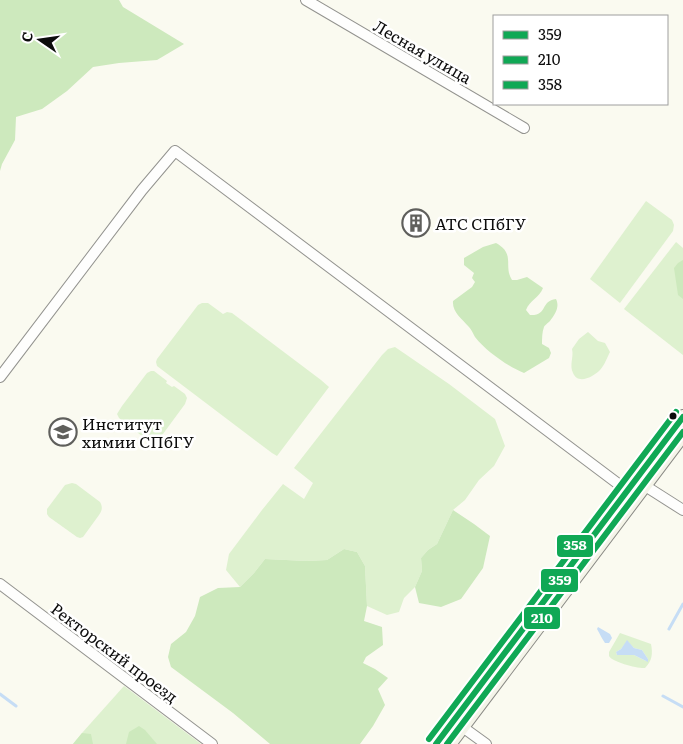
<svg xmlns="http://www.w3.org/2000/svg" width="683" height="744" font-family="Literata,serif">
	<rect width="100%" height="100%" fill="#fafaf0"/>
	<g fill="#def1cf" fill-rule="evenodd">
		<polygon points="646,201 672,220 674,225 673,231 620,303 590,279"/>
		<polygon points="676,242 683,248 683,355 624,309"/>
		<polygon points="202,303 208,303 223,314 227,312 232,313 321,380 329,387 277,456 272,453 157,366 156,362 157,359 198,305"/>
		<path d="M588 332 598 341 605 343 610 352C607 358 604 366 600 370 593 377 578 385 573 373 569 365 574 357 572 349L579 339Z"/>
		<polygon points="395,347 449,384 495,419 505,446 494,466 479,480 465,500 453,510 437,544 428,550 421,558 422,571 415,587 404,598 399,612 387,615 367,606 365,566 357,552 344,549 327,560 307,561 265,559 254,573 240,587 226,570 229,554 262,510 283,484 304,499 313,483 294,468 382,355 388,349"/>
		<polygon points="151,371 154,371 167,381 166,383 172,387 174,386 185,394 187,398 185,404 160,438 154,442 147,440 119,418 117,414 122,406 147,373"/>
		<path d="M72 483 76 484 100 502C103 507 102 511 99 515L83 537 80 538 77 537 49 517 47 514V509L65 485Z"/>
		<path d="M620 633 651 644C653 654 652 661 645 668 639 669 612 662 609 656 609 655 609 653 609 652ZM627 641 634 648 642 650 648 659 646 661 634 655H617L616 652 621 649Z"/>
		<polygon points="124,686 201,744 73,744 82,733"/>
	</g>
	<g fill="#cde9bd">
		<polygon points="0,0 119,0 123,7 184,44 157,60 119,63 93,67 67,91 42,109 16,117 15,140 2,164 0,171"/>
		<path d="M496 243C516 254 503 266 512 280H517L527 277 543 288C539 298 530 300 526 310L530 315C548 316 540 301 556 299 560 307 555 314 550 321 549 322 544 326 544 327 542 332 542 339 542 344L549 348 551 353 549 358 524 373C507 366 486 351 475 337 473 334 472 330 469 327 462 319 452 312 453 301L472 287 475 282 472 278 474 273 464 265V258L483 247Z"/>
		<polygon points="683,260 683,299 678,295 674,268 678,263"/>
		<polygon points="453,510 474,524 490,536 483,568 461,599 441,607 419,603 415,587 422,571 421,558 428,550 437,544"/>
		<polygon points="344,549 357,552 365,566 367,606 364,621 382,627 383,645 366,657 363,663 375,669 388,678 378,689 385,705 373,726 360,744 270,744 233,713 171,667 168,657 171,644 186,632 195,616 200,597 218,588 240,587 254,573 265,559 307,561 327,560"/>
		<polygon points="139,726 145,730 157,744 126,744 129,732"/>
		<polygon points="82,733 91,734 93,744 73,744"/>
	</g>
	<g fill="#c6ddf5">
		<path d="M598 627 610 634 612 638 609 643H605C602 639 600 634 597 629Z"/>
		<polygon points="627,640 634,648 642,650 648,659 648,662 634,655 617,655 616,652 621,649"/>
	</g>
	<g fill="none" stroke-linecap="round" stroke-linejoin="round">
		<g stroke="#c6ddf5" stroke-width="3">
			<polyline points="669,629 683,604"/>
			<polyline points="0,694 16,706"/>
			<polyline points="663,696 683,707"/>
		</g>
		<g stroke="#93938f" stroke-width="12">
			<g id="street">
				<polyline points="306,0 524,128"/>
				<polyline points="0,377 142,190 175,151 633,495"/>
				<polyline points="639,482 683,510"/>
				<polyline points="0,584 212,744"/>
				<polyline points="457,723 486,744"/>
			</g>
		</g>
		<g stroke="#8a8a85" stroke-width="16">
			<g id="secondary">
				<polyline points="436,744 683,417"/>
				<polyline points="449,744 683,434"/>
			</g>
		</g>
		<use href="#street" stroke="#fefefd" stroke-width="10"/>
		<use href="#secondary" stroke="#f4f4e8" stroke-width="14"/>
		<g stroke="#fff" stroke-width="10">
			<polyline id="bus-1" points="436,744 683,417"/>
		</g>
		<g stroke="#fff" stroke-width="10">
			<polyline id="bus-2" points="447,744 683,432"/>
		</g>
		<g stroke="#fff" stroke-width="10">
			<polyline id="bus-3" points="429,739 676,412"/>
		</g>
		<use href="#bus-1" stroke="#10a855" stroke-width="6"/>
		<use href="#bus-2" stroke="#10a855" stroke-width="6"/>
		<use href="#bus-3" stroke="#10a855" stroke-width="6"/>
	</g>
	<defs>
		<g id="building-ring" transform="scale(1.4375)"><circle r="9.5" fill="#fff" stroke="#5f5f5c" stroke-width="1.5"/><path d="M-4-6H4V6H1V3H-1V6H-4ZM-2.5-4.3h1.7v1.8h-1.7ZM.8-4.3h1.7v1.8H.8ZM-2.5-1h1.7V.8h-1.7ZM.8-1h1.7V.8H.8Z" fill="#5f5f5c"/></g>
		<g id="university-ring" transform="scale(1.4375)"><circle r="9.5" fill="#fff" stroke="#5f5f5c" stroke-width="1.5"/><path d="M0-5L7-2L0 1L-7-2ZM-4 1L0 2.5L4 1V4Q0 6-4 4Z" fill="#5f5f5c"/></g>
	</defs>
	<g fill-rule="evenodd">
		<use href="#building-ring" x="416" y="223"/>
		<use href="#university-ring" x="63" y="432"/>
	</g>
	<circle fill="#0c0c0c" stroke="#fff" stroke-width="2" cx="673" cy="416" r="4.5"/>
	<g text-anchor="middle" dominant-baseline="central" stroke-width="5" stroke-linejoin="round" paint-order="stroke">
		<g font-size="16" fill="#0c0c0c" stroke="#fff">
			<text transform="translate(423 51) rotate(30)">Лесная улица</text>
			<text transform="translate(115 652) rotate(37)">Ректорский проезд</text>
		</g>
		<g font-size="16" fill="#0c0c0c" stroke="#fff" text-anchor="start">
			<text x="435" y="223">АТС СПбГУ</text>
			<text x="82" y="423">Институт<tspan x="82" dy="18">химии СПбГУ</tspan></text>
		</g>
	</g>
	<g stroke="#fff" stroke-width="2">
		<rect x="556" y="534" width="38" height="24" rx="5" fill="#10a855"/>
		<rect x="540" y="568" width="39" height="25" rx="5" fill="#10a855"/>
		<rect x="523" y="606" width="38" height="24" rx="5" fill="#10a855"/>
	</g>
	<g font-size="14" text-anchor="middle" font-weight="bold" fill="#fff">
		<text x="575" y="550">358</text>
		<text x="560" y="585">359</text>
		<text x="542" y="623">210</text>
	</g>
	<rect x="493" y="15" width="175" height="90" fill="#ffffff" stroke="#9e9e9e"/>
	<rect x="503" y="31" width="25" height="8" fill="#10a855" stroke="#9e9e9e"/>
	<text x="538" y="40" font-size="15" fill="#0c0c0c">359</text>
	<rect x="503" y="56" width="25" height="8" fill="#10a855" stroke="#9e9e9e"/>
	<text x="538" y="65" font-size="15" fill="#0c0c0c">210</text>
	<rect x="503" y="81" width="25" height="8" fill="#10a855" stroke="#9e9e9e"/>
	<text x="538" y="90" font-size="15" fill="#0c0c0c">358</text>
	<g transform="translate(40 40) rotate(283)" stroke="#ffffff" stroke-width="4" paint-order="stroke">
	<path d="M0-4L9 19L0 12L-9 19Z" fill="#0c0c0c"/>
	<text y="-8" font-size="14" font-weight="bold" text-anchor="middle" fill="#0c0c0c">С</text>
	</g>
</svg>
